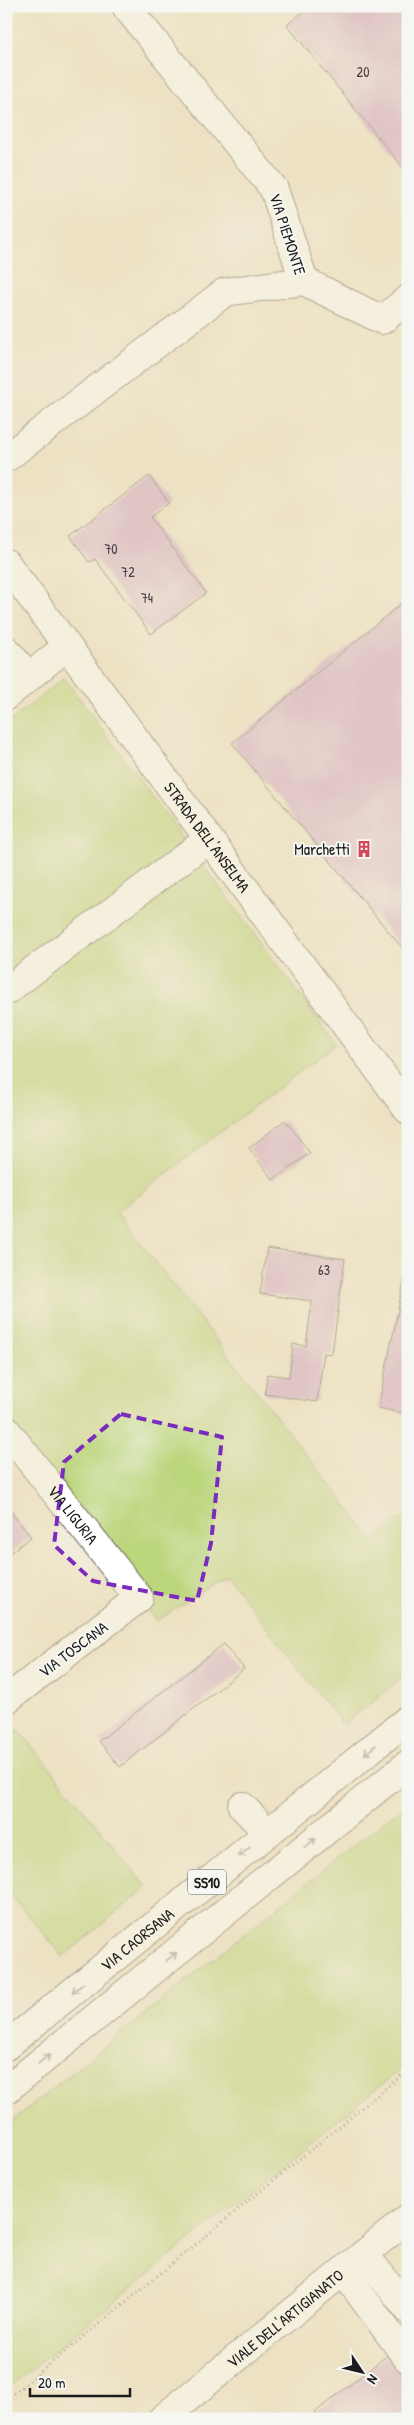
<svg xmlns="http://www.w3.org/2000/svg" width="414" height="2425" font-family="'Patrick Hand',sans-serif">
	<rect width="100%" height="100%" fill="#f6f6f2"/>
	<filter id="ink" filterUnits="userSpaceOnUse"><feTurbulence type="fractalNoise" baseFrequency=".02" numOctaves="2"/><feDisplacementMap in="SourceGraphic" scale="10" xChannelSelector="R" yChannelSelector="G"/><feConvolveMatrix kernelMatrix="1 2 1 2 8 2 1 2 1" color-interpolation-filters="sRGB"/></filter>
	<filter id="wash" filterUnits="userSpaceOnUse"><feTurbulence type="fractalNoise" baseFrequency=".0096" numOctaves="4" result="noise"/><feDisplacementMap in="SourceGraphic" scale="20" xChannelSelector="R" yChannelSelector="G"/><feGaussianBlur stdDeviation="1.12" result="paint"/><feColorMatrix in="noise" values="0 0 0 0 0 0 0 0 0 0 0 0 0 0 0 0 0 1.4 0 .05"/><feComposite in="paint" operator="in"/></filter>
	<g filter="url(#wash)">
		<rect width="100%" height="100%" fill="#ede1c3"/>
		<g fill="#bcd67b" stroke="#6c794c">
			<polygon points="64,678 336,1044 116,1212 373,1540 408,1513 408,1673 343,1725 226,1575 157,1621 6,1430 6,725"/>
			<polygon points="18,1729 147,1887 63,1957 6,1888 6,1739"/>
			<polygon points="408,1802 408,2063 6,2390 6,2126"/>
		</g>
		<g id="blocks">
			<g fill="#d0a2c8">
				<polygon points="310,6 408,6 408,174 287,25"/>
				<polygon points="149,476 169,503 150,517 206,593 151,634 95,559 89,562 70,536"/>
				<polygon points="408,598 408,955 232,743"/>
				<polygon points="285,1120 310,1153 273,1180 249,1148"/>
				<polygon points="267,1248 345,1259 332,1354 324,1353 317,1402 265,1394 267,1374 289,1377 293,1344 306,1346 312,1301 260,1294"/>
				<polygon points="407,1266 408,1266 408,1414 378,1408"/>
				<polygon points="6,1506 31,1537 6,1556"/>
				<polygon points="224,1644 244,1669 120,1767 99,1741"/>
				<polygon points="389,2354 408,2378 408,2419 319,2419 314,2413"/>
			</g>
		</g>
	</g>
	<g filter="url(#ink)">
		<use href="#blocks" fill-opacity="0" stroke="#656156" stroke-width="1"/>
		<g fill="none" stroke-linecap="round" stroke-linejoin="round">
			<g stroke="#656156" stroke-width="30">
				<g id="minor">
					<polyline points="304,281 382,320 408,299"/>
					<polyline points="6,458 225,292 304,281 274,189 127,8 130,6"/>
					<polyline points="6,650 29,677"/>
					<polyline points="6,696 67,646"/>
					<polyline points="6,991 209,839"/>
					<path id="s1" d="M6 1430 139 1598 6 1700"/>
					<polyline points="242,1806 268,1833"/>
					<polyline points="364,2254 408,2309"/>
					<polyline points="343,2271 408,2359"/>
					<path id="s2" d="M162 2419 408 2218"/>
				</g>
			</g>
			<g stroke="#656156" stroke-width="30">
				<g id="major">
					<path id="s3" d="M6 563 408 1110"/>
					<path id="s4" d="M6 2046 408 1719"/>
					<polyline points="6,2090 408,1764"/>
				</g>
			</g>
			<polyline stroke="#656156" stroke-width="3" stroke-dasharray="1 4" stroke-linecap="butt" points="6,2400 408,2070"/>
			<use href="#minor" stroke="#fff" stroke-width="28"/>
			<use href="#major" stroke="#fff" stroke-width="28"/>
		</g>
		<defs><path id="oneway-shaft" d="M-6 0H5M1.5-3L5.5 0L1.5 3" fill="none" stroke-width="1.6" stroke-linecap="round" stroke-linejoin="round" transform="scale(1.25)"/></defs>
		<g stroke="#999">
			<use href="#oneway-shaft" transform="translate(370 1750) rotate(141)"/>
			<use href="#oneway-shaft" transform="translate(310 1843) rotate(-39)"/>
			<use href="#oneway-shaft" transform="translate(244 1852) rotate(141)"/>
			<use href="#oneway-shaft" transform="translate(171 1957) rotate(-39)"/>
			<use href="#oneway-shaft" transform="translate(78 1988) rotate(141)"/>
			<use href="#oneway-shaft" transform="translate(44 2059) rotate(-39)"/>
		</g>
	</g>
	<path d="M0 0H414V2425H0ZM121 1414 222 1437 211 1543 197 1601 93 1581 54 1545 64 1462Z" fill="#ede1c3" fill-opacity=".55" fill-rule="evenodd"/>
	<path fill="none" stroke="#7b2cbf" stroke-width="4" stroke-dasharray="10 6" stroke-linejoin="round" d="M121 1414 222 1437 211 1543 197 1601 93 1581 54 1545 64 1462Z"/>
	<defs>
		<g id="building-bare" transform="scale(1.35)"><path d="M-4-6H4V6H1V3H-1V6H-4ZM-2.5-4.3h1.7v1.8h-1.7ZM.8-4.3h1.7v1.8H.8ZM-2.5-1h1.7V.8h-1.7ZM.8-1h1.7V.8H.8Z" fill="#d1495b" stroke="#f6f6f2" stroke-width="2.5" paint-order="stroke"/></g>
	</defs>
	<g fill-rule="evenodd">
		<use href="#building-bare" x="364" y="849"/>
	</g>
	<g text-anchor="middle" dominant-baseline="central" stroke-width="4" stroke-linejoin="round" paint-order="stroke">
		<g font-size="14" fill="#493e47">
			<text x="363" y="71">20</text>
			<text x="111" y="548">70</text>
			<text x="128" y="571">72</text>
			<text x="147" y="597">74</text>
			<text x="324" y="1269">63</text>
		</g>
		<rect fill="#f6f6f2" stroke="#5d5d5c" stroke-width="1" x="188" y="1869.5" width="38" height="25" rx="4"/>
		<g font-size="15" font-weight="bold" fill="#1c1c1c">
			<text x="207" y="1882">SS10</text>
		</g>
		<g font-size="16" fill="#1c1c1c" stroke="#f6f6f2">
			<text transform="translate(288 234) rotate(72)">VIA PIEMONTE</text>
			<text stroke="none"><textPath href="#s3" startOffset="340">STRADA DELL'ANSELMA</textPath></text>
			<text stroke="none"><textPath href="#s1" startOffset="108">VIA LIGURIA</textPath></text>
			<text transform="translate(73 1649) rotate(-37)">VIA TOSCANA</text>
			<text stroke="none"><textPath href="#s4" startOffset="169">VIA CAORSANA</textPath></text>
			<text stroke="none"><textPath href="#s2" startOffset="159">VIALE DELL'ARTIGIANATO</textPath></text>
		</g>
		<g font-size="16" fill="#1c1c1c" stroke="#f6f6f2" text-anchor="end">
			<text x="350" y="849">Marchetti</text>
		</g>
	</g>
	<rect width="414" height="2425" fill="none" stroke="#f6f6f2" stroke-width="25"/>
	<g transform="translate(362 2372) rotate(125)" stroke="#f6f6f2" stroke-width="4" paint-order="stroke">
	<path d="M0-4L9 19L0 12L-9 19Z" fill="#1c1c1c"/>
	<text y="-8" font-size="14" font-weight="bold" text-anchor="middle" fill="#1c1c1c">N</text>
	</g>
	<path d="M30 2388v8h100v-8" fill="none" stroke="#1c1c1c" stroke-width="2.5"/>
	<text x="38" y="2388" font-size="15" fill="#1c1c1c" stroke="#f6f6f2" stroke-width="4" paint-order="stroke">20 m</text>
</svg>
